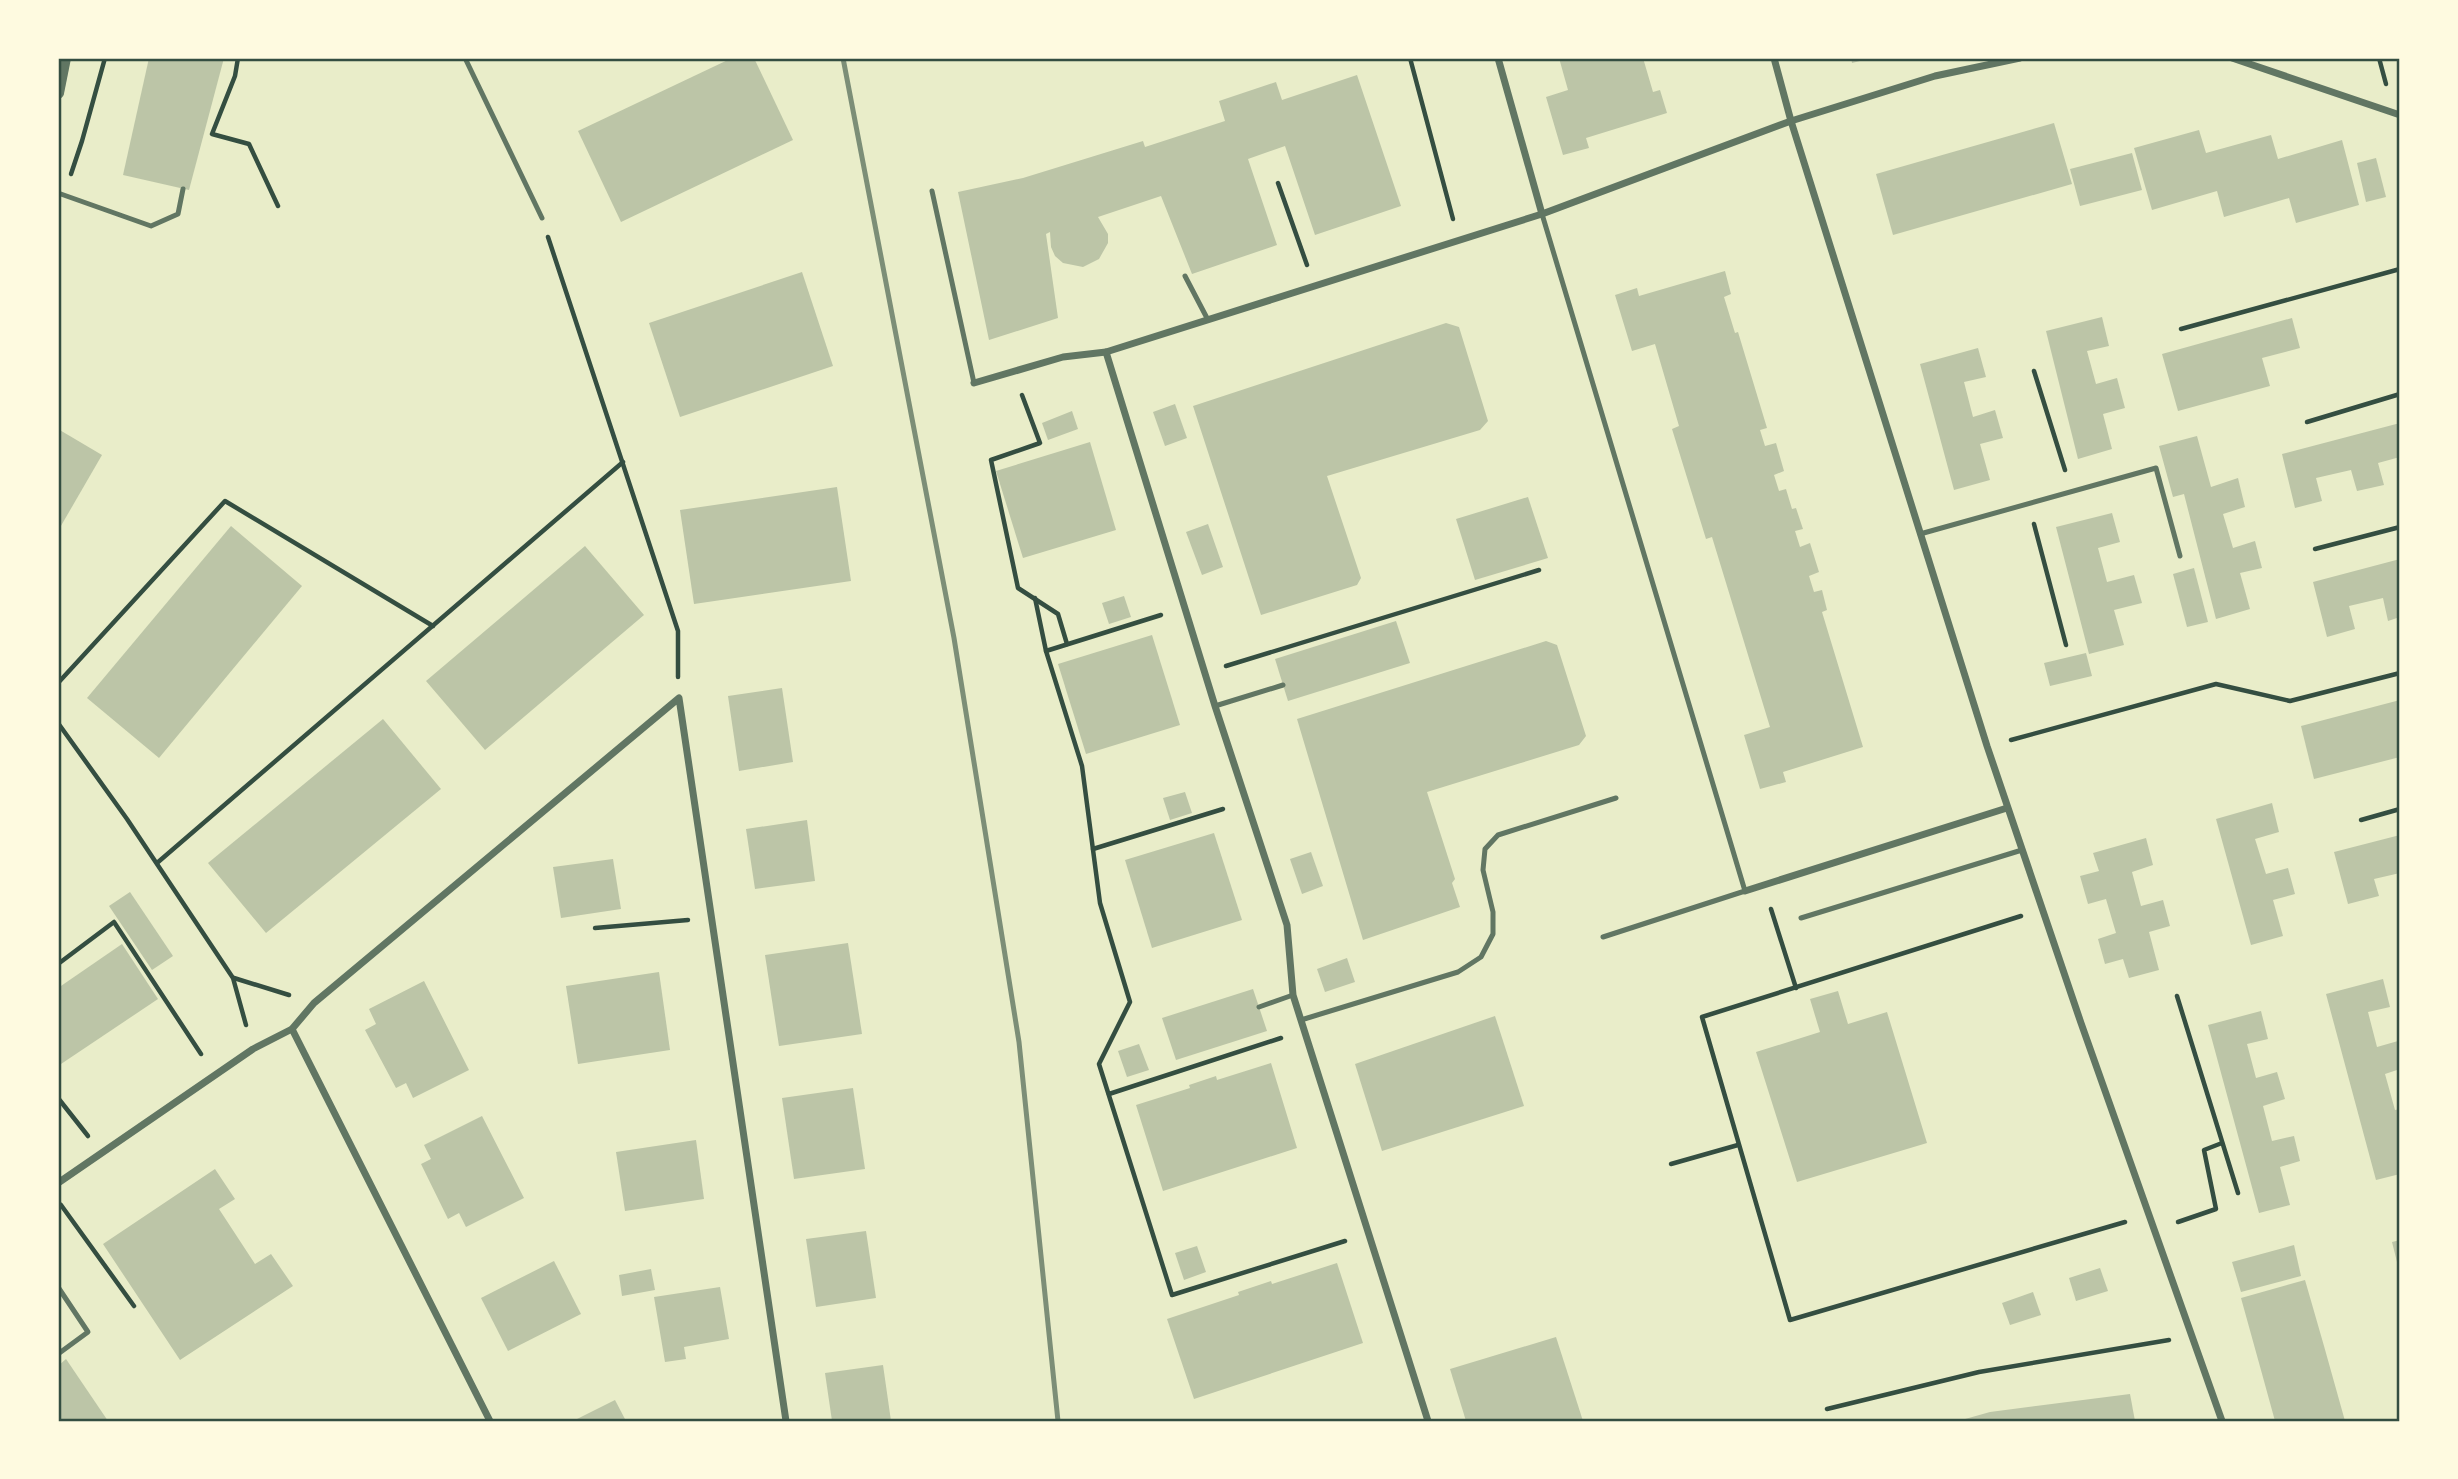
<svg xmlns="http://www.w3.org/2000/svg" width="2458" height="1479" font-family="Overpass,sans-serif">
	<rect width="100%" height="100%" fill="#e9edc9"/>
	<g fill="#bcc5a7">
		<polygon points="149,58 224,58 189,190 123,175"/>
		<polygon points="732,58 754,58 793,140 621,222 578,131"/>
		<polygon points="1559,58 1643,58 1653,92 1660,90 1667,113 1586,138 1589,148 1563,155 1546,97 1568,90"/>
		<polygon points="1851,58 1868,58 1868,59 1852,63"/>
		<polygon points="1357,75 1401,206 1315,235 1285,146 1248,159 1277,245 1192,274 1161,196 1098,217 1108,234 1108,243 1099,259 1083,267 1063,263 1055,256 1051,247 1050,232 1046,234 1058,318 989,340 958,192 1023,178 1143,141 1145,147 1225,121 1219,101 1276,82 1282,100"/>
		<polygon points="2054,123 2072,184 1893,235 1876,174"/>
		<polygon points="2199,130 2206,153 2271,135 2278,159 2342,140 2359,205 2296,223 2289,198 2224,217 2217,191 2152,210 2134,148"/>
		<polygon points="2132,153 2142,190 2080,206 2070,169"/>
		<polygon points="2376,158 2386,197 2366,202 2357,163"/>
		<polygon points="1725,271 1731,294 1724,297 1735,333 1738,332 1767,428 1760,430 1765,446 1776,443 1784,471 1774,475 1779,491 1786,489 1792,509 1796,508 1803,529 1795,531 1800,547 1810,543 1819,572 1809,576 1814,592 1822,590 1827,610 1822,612 1863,747 1783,772 1786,782 1760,789 1744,735 1770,727 1712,537 1706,539 1672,429 1679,426 1655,344 1632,351 1615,295 1637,288 1639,296"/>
		<polygon points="802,272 833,366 680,417 649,323"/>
		<polygon points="2102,317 2109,346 2087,351 2096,384 2117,378 2125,408 2103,414 2112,449 2078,459 2046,331"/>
		<polygon points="2292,318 2300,348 2262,358 2270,386 2178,411 2162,354"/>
		<polygon points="1446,323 1459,327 1488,421 1480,430 1327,476 1361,578 1357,585 1261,615 1193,406"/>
		<polygon points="1978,348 1986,377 1964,382 1973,417 1995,410 2003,438 1980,444 1990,480 1954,490 1920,364"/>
		<polygon points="1175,404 1187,438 1165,446 1153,412"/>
		<polygon points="1072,411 1078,429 1048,440 1042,423"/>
		<polygon points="2400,423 2400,457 2378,463 2384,485 2357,491 2351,470 2316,478 2322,501 2295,508 2282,454"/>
		<polygon points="58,429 102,455 58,531"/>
		<polygon points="2197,436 2211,487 2238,478 2245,507 2223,514 2233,548 2255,541 2262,568 2240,573 2250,609 2216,619 2184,494 2173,497 2159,446"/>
		<polygon points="1090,442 1116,530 1023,558 996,471"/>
		<polygon points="837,487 851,581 694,604 680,510"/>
		<polygon points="1528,497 1548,558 1475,580 1456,519"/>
		<polygon points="2112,513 2120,542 2098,548 2107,582 2134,575 2142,603 2114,610 2124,645 2089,654 2056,527"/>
		<polygon points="1208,524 1223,567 1202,575 1186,532"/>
		<polygon points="231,526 302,586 159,758 87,698"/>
		<polygon points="585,546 644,615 485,750 426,681"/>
		<polygon points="2400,559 2400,617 2388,621 2383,598 2349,606 2355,629 2327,637 2313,582"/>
		<polygon points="2194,568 2208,622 2187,627 2173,574"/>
		<polygon points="1124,596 1131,617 1109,624 1102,603"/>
		<polygon points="1396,621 1410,663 1288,701 1275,659"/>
		<polygon points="1152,635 1180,725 1086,754 1058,664"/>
		<polygon points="1546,641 1557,645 1586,736 1579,745 1427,792 1455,879 1452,883 1460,907 1363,940 1297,719"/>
		<polygon points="2086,653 2092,676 2050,686 2044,663"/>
		<polygon points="782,688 793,762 739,771 728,696"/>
		<polygon points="2400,700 2400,757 2314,779 2301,726"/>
		<polygon points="383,719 441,789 266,933 208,863"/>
		<polygon points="1185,792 1192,813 1170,820 1163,798"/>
		<polygon points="2272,803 2279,832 2255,839 2266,874 2288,868 2295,894 2273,900 2283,936 2251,945 2216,819"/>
		<polygon points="807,820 815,881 755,889 746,829"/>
		<polygon points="1214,833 1242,920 1152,948 1125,860"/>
		<polygon points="2400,835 2400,873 2374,879 2379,896 2348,904 2334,852"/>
		<polygon points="2146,838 2153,865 2132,872 2141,906 2163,900 2170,926 2149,932 2159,970 2129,978 2123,959 2105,964 2098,939 2116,933 2106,899 2088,904 2080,876 2099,871 2093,853"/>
		<polygon points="1311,852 1323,886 1302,894 1290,859"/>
		<polygon points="613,859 621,909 561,918 553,867"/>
		<polygon points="130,892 173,956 152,970 109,906"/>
		<polygon points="848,943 862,1034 779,1046 765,955"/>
		<polygon points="122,944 158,999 58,1066 58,988"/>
		<polygon points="1347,958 1355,982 1325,992 1317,969"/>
		<polygon points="659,972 670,1050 578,1064 566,986"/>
		<polygon points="2383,979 2390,1007 2368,1012 2377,1047 2398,1041 2400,1048 2400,1069 2385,1074 2395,1110 2400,1109 2400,1174 2376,1180 2326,994"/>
		<polygon points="424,981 469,1070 413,1098 406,1083 396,1088 365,1030 376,1024 369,1009"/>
		<polygon points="1253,989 1267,1031 1176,1060 1162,1018"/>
		<polygon points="1838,991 1848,1024 1887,1012 1927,1143 1797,1182 1756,1052 1820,1032 1810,999"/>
		<polygon points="2261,1011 2268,1039 2247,1044 2256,1078 2277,1072 2285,1099 2263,1106 2272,1141 2294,1136 2300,1161 2280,1167 2290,1205 2259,1213 2208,1025"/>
		<polygon points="1495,1016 1524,1106 1382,1151 1355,1064"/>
		<polygon points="1139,1044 1149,1070 1127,1077 1118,1051"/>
		<polygon points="1271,1063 1297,1148 1163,1191 1136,1105 1190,1088 1189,1085 1216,1076 1217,1080"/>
		<polygon points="853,1088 865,1169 794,1179 782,1098"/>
		<polygon points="482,1116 524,1198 466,1227 459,1213 448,1219 421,1164 431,1159 424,1145"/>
		<polygon points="696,1140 704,1199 625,1211 616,1152"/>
		<polygon points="215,1169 235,1199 219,1209 255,1264 271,1254 293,1286 180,1360 103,1244"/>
		<polygon points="866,1231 876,1298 816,1307 806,1239"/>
		<polygon points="2400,1240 2400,1269 2399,1270 2392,1242"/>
		<polygon points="2294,1245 2301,1276 2241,1292 2232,1262"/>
		<polygon points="1197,1246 1206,1272 1184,1280 1175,1253"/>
		<polygon points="554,1261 581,1314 508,1351 481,1298"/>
		<polygon points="1337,1263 1363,1343 1194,1399 1167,1319 1239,1295 1238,1292 1271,1281 1272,1284"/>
		<polygon points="2100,1268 2108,1291 2076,1301 2069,1278"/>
		<polygon points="651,1269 655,1290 622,1296 619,1275"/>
		<polygon points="2305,1280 2324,1346 2345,1421 2275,1421 2264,1381 2241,1298"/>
		<polygon points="720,1287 729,1339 684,1347 686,1359 665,1362 654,1297"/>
		<polygon points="2033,1292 2041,1315 2010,1325 2002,1303"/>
		<polygon points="1556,1337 1583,1421 1466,1421 1450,1369"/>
		<polygon points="66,1359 108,1421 58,1421 58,1366"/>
		<polygon points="883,1365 891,1421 832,1421 825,1373"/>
		<polygon points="2130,1394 2135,1421 1958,1421 1990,1412"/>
		<polygon points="615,1400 626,1421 573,1421"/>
	</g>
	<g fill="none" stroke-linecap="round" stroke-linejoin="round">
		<g stroke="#344e41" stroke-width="4.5">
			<polyline points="238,58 235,76 212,134 249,144 278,206"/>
			<polyline points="1410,58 1453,219"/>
			<polyline points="2379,58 2386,84"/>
			<polyline points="71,174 82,141 105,58"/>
			<polyline points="1278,183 1307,265"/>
			<polyline points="548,237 678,631 678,677"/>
			<polyline points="2181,329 2400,269"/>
			<polyline points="2034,371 2065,470"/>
			<polyline points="1022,395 1040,443 991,460 1018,588 1058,614 1067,644"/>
			<polyline points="2307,422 2400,394"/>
			<polyline points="2034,524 2066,645"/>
			<polyline points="2315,549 2400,527"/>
			<polyline points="1035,598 1046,651 1082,766 1100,903 1130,1002 1099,1064 1172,1295 1345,1241"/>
			<polyline points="1046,651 1161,615"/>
			<polyline points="1226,666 1539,570"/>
			<polyline points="58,683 225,501 433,626"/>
			<polyline points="58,723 127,819 233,978 246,1025"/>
			<polyline points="2011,740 2216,684 2290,701 2400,673"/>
			<polyline points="2361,820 2400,809"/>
			<polyline points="1093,849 1223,809"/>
			<polyline points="157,863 623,462"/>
			<polyline points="1771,909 1796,988"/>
			<polyline points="2021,916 1702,1017 1790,1320 2125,1222"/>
			<polyline points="595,928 688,920"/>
			<polyline points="58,964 114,922 201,1054"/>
			<polyline points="234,978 289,995"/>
			<polyline points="2177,996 2238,1193"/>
			<polyline points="1109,1094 1281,1038"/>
			<polyline points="58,1098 88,1136"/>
			<polyline points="1671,1164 1738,1145"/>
			<polyline points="61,1205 134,1306"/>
			<polyline points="2178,1222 2216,1209 2204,1150 2222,1143"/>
			<polyline points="1827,1409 1979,1372 2169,1340"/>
		</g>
		<g stroke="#617663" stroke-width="5">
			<polyline points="465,58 542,218"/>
			<polyline points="932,191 974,383"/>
			<polyline points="58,193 151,226 178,214 183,189"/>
			<polyline points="1542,214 1745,891 1603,937"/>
			<polyline points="1185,276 1208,320"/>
			<polyline points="1920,534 2156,468 2180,556"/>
			<polyline points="1215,706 1283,685"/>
			<polyline points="1801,918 2022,850"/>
			<polyline points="1259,1007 1293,995"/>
			<polyline points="1301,1020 1458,972 1481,957 1493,934 1493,912 1483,870 1485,849 1498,835 1616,798"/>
			<polyline points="58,1287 88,1332 58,1354"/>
		</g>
		<g stroke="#617663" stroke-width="7">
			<polyline points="1498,58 1542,214"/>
			<polyline points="1774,58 1791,121 1987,746 2081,1023 2222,1421"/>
			<polyline points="2232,58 2400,115"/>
			<polyline points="1106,352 1215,706 1287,925 1293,995 1428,1421"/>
			<polyline points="974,383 1063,357 1106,352 1542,214 1791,121 1935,76 2020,58"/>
			<polyline points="1745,891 2007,808"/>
			<polyline points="292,1029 490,1421"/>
			<polyline points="58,1183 253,1049 292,1029 314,1003 679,698 786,1421"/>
		</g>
		<polyline stroke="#617663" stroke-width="12" points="58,93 65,58"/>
		<polyline stroke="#7c8e77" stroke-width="5" points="843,58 954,638 1019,1042 1058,1421"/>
	</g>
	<rect width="2458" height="1479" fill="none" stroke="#fefae0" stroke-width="119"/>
	<rect x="60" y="60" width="2338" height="1360" fill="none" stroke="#344e41" stroke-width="2.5"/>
</svg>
